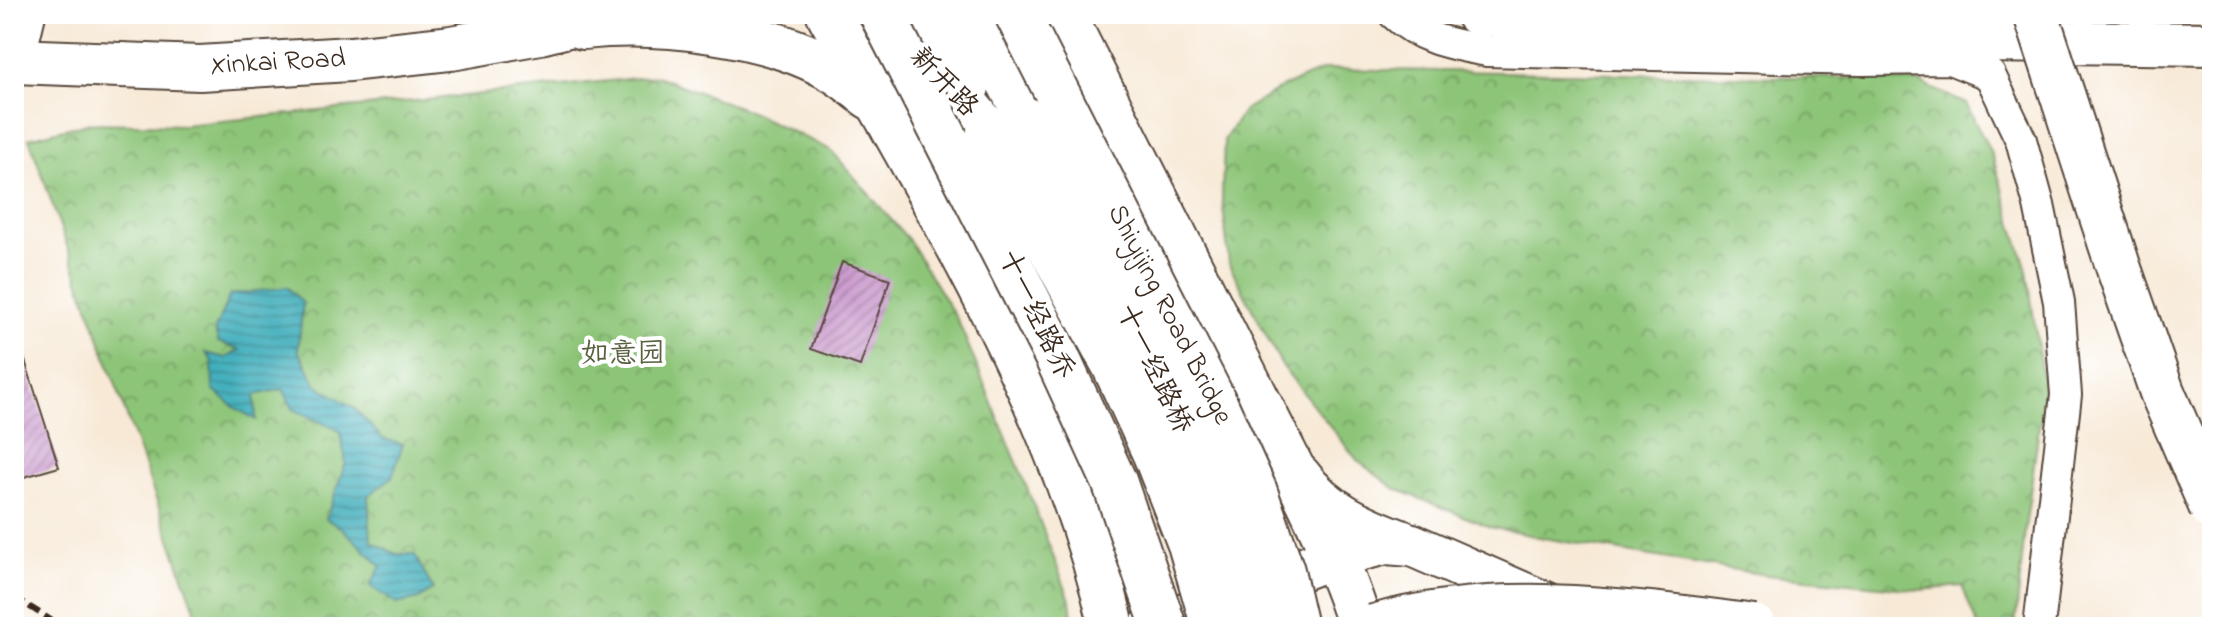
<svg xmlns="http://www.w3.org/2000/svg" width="2226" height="641" font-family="'Indie Flower','LXGW WenKai TC',sans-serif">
	<defs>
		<pattern id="park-crowns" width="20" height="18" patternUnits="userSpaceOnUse" patternTransform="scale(2)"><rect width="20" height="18" fill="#8dc578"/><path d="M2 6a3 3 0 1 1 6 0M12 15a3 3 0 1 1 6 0" fill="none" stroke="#74a062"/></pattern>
		<pattern id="water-rules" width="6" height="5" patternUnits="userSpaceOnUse" patternTransform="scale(2)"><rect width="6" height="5" fill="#40aebc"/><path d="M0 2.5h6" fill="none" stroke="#378e98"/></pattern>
		<pattern id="building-hatch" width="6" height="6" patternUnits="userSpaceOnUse" patternTransform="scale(2)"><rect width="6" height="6" fill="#ca99cd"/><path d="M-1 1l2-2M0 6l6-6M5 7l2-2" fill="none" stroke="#a57da6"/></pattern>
	</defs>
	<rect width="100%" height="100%" fill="#fff"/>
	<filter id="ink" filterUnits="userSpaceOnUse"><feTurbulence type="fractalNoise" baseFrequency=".0125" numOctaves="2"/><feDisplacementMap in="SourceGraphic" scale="16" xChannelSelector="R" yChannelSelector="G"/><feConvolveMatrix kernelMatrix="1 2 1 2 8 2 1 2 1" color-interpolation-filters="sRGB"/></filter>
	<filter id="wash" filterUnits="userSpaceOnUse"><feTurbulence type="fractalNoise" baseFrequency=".006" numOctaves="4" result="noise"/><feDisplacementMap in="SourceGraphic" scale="32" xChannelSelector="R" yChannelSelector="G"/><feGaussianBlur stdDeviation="1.8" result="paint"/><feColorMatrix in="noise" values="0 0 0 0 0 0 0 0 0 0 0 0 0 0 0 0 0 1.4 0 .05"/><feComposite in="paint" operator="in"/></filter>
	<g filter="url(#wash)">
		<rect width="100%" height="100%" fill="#f7e9d6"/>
		<g fill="url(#park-crowns)" stroke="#64784b" stroke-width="2">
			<polygon points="1325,69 1853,78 1919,82 1966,104 1992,155 2027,270 2044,389 2025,530 2015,627 1978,627 1962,586 1920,590 1766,575 1549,539 1490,527 1394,488 1358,461 1282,366 1229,264 1222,197 1224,140 1244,110 1281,88"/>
			<polygon points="656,76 746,110 831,150 908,239 958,321 1022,475 1070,600 1073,627 201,627 29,138 88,123 184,125"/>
		</g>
		<polygon fill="url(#water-rules)" stroke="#3e6c6d" stroke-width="2" points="287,287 303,303 298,350 317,385 354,408 383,439 403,444 392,477 368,496 371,541 396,554 414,554 433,589 419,599 397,604 370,586 381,566 343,529 326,519 346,462 340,431 293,409 283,389 255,395 256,420 234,407 213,390 212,361 206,353 226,358 240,350 218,342 215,329 230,295"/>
		<g id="blocks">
			<g fill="url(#building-hatch)">
				<polygon points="842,262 890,279 860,366 811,349"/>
				<polygon points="14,326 59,467 14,480"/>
			</g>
		</g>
	</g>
	<g filter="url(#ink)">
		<use href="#blocks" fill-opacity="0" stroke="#57473a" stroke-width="2"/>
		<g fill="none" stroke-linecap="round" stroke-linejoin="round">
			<g stroke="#57473a" stroke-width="34">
				<path id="street" d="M1394 14C1422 40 1451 44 1487 51L1861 60 1950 59 1990 75 2021 140 2039 205 2059 302 2066 395 2039 627"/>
			</g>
			<g stroke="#57473a" stroke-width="46">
				<g id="secondary">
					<polyline points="1477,14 1544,22 1898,40 2212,44"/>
					<polyline points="14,56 24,14"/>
					<path d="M1299 475C1325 511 1363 527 1403 542"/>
					<polyline points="1151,627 1335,556 1386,543 1412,545 1556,608"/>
				</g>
			</g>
			<g stroke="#57473a" stroke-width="48">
				<g id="primary">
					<path d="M829 14C937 210 1062 406 1112 627"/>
					<polyline points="931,14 967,87"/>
					<polyline points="974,14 1029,121"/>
					<path d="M1063 14 1309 502C1328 543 1347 583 1360 627"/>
					<path d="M583 27C658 19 769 31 835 71 847 78 858 88 870 97"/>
					<path d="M892 36C931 57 960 98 989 132"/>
					<polyline points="14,61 200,68 350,59 451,48 540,32 612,14"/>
				</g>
			</g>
			<use href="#street" stroke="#fff" stroke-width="30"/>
			<use href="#secondary" stroke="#fff" stroke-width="42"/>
			<use href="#primary" stroke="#fff" stroke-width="44"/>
			<g stroke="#3b2a1e" stroke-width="6" stroke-dasharray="12 6" stroke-linecap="butt">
				<polyline points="14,597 62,627"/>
				<polyline points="14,624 18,627"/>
			</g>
			<g stroke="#57473a" stroke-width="48" stroke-linecap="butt">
				<g id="primary-bridge">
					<polyline points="882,14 1057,357 1114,481 1164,627"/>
					<polyline points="1017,14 1217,408 1255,492 1282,571 1295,627"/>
					<polyline points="1029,121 1194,451 1233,552 1251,627"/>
					<polyline points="989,132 1019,190 1114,365 1155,454 1190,544 1214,627"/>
				</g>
			</g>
			<g stroke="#57473a" stroke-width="48" stroke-linecap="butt">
				<g id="highway-bridge">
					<polyline points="2036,14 2118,266 2162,392 2212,508"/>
					<path d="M1374 627C1498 591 1629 611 1754 627"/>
				</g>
			</g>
			<use href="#primary-bridge" stroke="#fff" stroke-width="44"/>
			<use href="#highway-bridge" stroke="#fff" stroke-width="44"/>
		</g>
	</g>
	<g text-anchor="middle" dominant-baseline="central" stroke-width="8" stroke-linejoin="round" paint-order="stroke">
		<g font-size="28" fill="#3b2a1e" stroke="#fff">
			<text transform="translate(278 63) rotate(-3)">Xinkai Road</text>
			<text transform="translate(943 83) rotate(46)">新开路</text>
			<text transform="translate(1035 315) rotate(64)">十一经路乔</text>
			<text transform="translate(1169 315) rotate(63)">Shiyijing Road Bridge</text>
			<text transform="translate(1153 369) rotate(64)">十一经路桥</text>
		</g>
		<g font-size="28" fill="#58603e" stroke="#fff">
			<text x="623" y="355">如意园</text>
		</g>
	</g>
	<rect width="2226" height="641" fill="none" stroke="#fff" stroke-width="48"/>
</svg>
